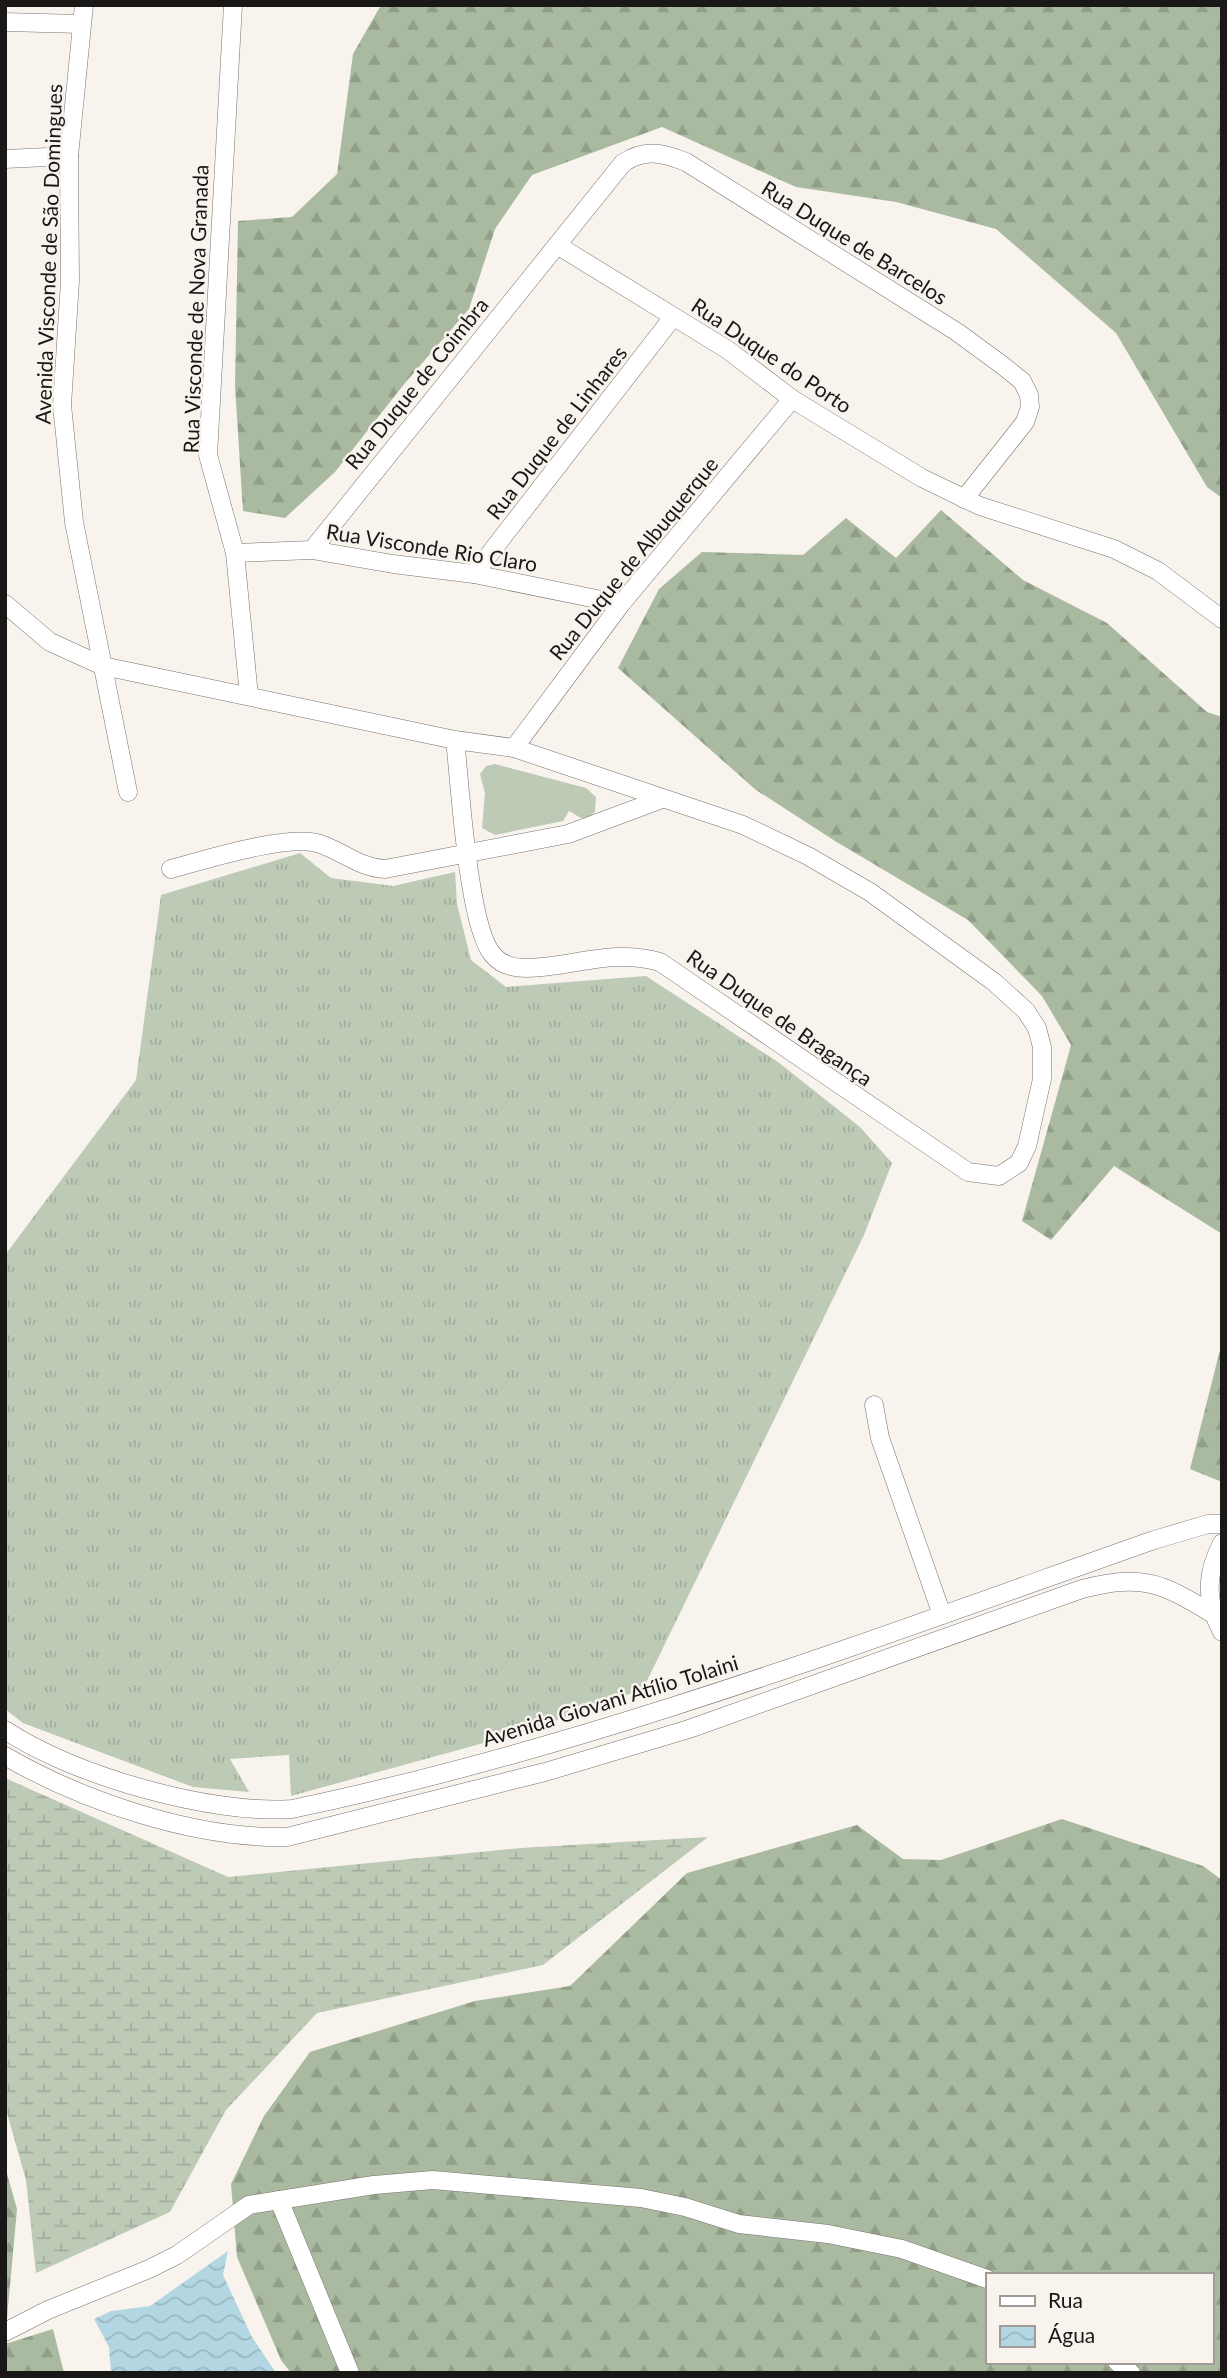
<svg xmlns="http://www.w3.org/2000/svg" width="1227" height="2378" font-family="Lato,sans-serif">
	<defs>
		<pattern id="grass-tufts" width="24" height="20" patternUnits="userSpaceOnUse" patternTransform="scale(1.75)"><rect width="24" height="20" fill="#bdcab6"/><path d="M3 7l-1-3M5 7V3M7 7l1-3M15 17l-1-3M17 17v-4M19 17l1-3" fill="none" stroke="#a2ad9c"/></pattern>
		<pattern id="forest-firs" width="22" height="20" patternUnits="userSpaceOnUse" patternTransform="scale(1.75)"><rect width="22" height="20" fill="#a9baa0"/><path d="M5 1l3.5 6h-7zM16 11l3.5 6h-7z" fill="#919f89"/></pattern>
		<pattern id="wetland-marsh" width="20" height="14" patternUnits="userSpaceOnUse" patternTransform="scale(1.75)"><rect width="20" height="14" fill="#bdcab6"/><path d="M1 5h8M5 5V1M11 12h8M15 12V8" fill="none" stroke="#a2ad9c"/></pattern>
		<pattern id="water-waves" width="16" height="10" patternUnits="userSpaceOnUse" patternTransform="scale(1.75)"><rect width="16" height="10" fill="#b3d7e2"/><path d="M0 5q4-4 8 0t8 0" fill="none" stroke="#99b8c1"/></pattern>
	</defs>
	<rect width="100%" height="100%" fill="#f9f3ee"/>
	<polygon fill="url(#grass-tufts)" points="300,853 331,878 393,886 455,872 457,904 471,960 506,987 646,976 778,1062 860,1127 892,1163 864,1235 643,1689 527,1731 291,1796 289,1755 230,1759 249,1792 193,1787 23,1723 5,1709 5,1255 136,1080 161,895"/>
	<g fill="url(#forest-firs)" fill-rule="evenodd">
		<polygon points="381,5 1222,5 1222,498 1207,487 1116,333 996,229 896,202 796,187 662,127 532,175 495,229 469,309 405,383 335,472 285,518 243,511 235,386 238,221 292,217 337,174 353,54"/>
		<polygon points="941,510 1023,580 1107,623 1207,712 1222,717 1222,1234 1114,1166 1051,1240 1022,1221 1071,1045 1042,996 968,920 835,841 756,790 618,668 659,589 702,552 803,555 846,518 896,558"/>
		<polygon points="1222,1342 1222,1482 1190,1469"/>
		<path d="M1062 1819 1203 1866 1222 1880V2373H291L281 2360 237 2257 231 2184 264 2116 310 2052 475 2001 570 1986 687 1873 857 1825 903 1859 941 1860ZM987 2275H1211V2362H987Z"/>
		<polygon points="5,2167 17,2209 5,2340"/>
		<polygon points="53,2329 64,2373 5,2373 5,2344"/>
	</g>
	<polygon fill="url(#wetland-marsh)" points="5,1778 228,1877 521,1848 708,1837 543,1965 317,2013 226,2110 170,2212 36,2273 26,2180 5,2106"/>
	<polygon fill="#bdcab6" points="495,764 586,788 596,797 595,812 589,818 581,818 569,811 563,821 495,835 482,828 485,793 480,774 486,766"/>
	<polygon fill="url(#water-waves)" points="228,2251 223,2275 252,2337 276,2373 111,2373 109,2347 94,2319 111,2311 150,2306"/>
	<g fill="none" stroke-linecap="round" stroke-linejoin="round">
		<g stroke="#78726e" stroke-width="19">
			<g id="minor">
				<polyline points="84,5 69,156 70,281 62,405 74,522 128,792"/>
				<polyline points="233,5 208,455 235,553 249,696"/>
				<polyline points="5,22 80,24"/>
				<polyline points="5,159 69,156"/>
				<polyline points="557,245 728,350 792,399 922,478 980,506 1114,549 1158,571 1222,619"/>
				<path d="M312 550 623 163C645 148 663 153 686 162L957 332 1002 365 1022 381 1029 395 1030 407 1025 422 964 499"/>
				<polyline points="235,553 312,550 393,564 474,574 621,604"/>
				<polyline points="474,574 673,317"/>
				<path d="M5 604 50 642 103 666 455 740 514 748 743 825 808 856 870 892 994 982 1026 1011 1037 1028 1042 1047V1079L1027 1146 1019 1163 999 1176 968 1172 660 962C614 948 573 967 527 968 515 968 501 965 493 955 468 928 460 783 455 740"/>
				<polyline points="514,748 621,604 792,399"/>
				<path d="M171 869C204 860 290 833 320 844 344 852 360 868 385 869L568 834 662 799"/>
				<polyline points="874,1405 880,1438 942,1615"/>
				<path d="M1222 1543C1206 1574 1205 1600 1222 1632"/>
				<path d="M5 1730C72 1775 211 1815 292 1809 588 1747 870 1640 1154 1540L1208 1524H1222"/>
				<path d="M5 1756C84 1802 196 1839 287 1837L545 1772 689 1729 1082 1589C1143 1574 1160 1582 1213 1614"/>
				<polyline points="279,2200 350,2373"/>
				<polyline points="5,2332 48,2310 149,2269 177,2255 249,2205 374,2185 433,2180 641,2198 685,2207 739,2224 828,2234 902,2249 987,2279"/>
				<polyline points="1117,2362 1131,2373"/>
			</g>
		</g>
		<use href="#minor" stroke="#fff" stroke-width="18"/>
	</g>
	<g text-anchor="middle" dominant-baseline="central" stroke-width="5" stroke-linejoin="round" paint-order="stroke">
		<g font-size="21" fill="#1a1816" stroke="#f9f3ee">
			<text transform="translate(855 242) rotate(32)">Rua Duque de Barcelos</text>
			<text transform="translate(48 254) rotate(-88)">Avenida Visconde de São Domingues</text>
			<text transform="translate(195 309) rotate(-88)">Rua Visconde de Nova Granada</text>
			<text transform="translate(772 355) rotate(34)">Rua Duque do Porto</text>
			<text transform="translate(416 383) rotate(-51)">Rua Duque de Coimbra</text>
			<text transform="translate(556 432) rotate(-52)">Rua Duque de Linhares</text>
			<text transform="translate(432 547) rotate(9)">Rua Visconde Rio Claro</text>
			<text transform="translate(633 558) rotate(-51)">Rua Duque de Albuquerque</text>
			<text transform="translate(780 1017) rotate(35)">Rua Duque de Bragança</text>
			<text transform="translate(610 1700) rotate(-17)">Avenida Giovani Atílio Tolaini</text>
		</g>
	</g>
	<rect width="1227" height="2378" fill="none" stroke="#1a1816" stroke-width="14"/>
	<rect x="986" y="2273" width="228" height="91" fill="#f9f3ee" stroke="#a09b98" stroke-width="2"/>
	<rect x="1000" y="2296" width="35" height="10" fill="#ffffff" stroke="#a09b98" stroke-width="2"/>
	<text x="1048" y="2308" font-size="21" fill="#1a1816">Rua</text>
	<rect x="1000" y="2326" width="35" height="21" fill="url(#water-waves)" stroke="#a09b98" stroke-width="2"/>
	<text x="1048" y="2343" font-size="21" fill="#1a1816">Água</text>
</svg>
